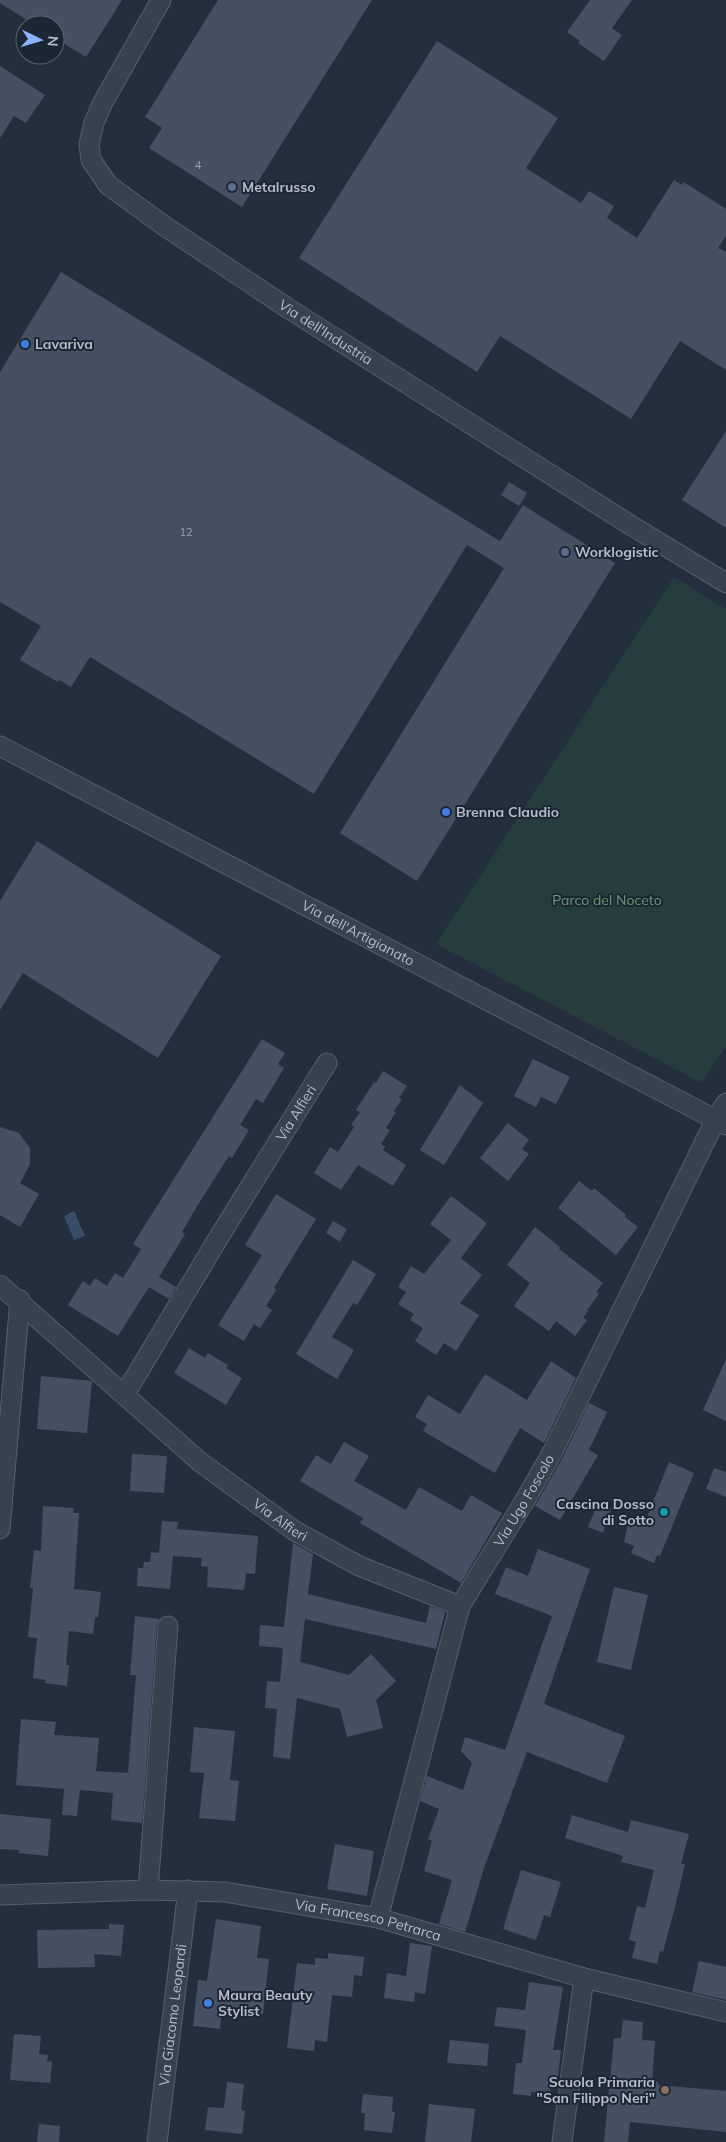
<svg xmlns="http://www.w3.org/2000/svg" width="726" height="2142" font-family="Mulish,sans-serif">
	<rect width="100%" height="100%" fill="#242f3e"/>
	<polygon fill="#263c3f" points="674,577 726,609 726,1046 702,1083 436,944"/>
	<polygon fill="#394c67" points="74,1211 85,1236 74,1240 64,1216"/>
	<g fill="#455162">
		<polygon points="0,0 122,0 86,57 55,38 55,25 35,25 0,3"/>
		<polygon points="218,0 372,0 242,207 149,148 162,128 145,117"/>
		<polygon points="590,0 632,0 612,28 622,35 604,61 578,43 580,41 567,32"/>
		<polygon points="437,41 558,118 526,168 581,203 589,191 614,206 607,218 637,238 674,180 682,185 684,182 726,209 726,236 718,248 726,252 726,370 680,341 631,419 500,336 477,372 299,258"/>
		<polygon points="0,66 45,95 26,123 14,116 0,138"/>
		<polygon points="61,272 500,541 523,505 615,563 417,881 340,833 504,568 467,545 314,794 90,657 71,687 59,680 58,682 20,660 41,626 0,602 0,372"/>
		<polygon points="726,431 726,528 682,500"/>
		<polygon points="509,482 527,493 519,506 501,495"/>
		<polygon points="37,841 221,956 158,1058 23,973 0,1010 0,901"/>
		<polygon points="262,1039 285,1053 278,1064 284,1068 263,1103 256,1099 240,1125 249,1130 232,1158 229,1156 199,1203 182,1232 185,1234 159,1277 176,1287 169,1299 149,1287 118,1336 68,1305 83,1281 90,1286 95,1278 107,1286 115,1273 123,1278 141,1249 133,1244"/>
		<polygon points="533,1059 570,1077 556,1104 541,1097 536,1107 514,1096"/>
		<polygon points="383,1071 407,1086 399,1098 402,1099 394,1111 396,1112 386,1128 390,1130 381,1144 385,1147 383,1150 406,1165 393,1186 358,1165 341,1190 314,1173 330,1147 338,1152 354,1127 351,1125 360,1112 356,1110 374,1082 376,1083"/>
		<polygon points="460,1085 483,1103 444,1165 420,1150"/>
		<polygon points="508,1123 529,1140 522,1149 529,1154 508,1181 480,1158"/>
		<polygon points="0,1127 19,1133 30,1148 30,1164 20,1183 39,1194 20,1227 0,1215"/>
		<polygon points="579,1181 592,1191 594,1188 626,1215 625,1217 638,1227 616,1255 558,1208"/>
		<polygon points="276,1194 316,1219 274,1288 276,1290 266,1306 272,1310 260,1328 254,1324 244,1341 218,1325 262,1255 245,1245"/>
		<polygon points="451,1196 487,1223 461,1258 482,1275 460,1303 479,1315 456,1351 444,1343 436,1355 415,1341 423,1328 410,1320 414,1314 398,1304 406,1292 398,1287 411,1266 424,1274 451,1240 430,1224"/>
		<polygon points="333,1221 347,1229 340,1242 326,1233"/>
		<polygon points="535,1227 560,1247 559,1249 603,1283 596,1292 599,1294 587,1310 588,1311 583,1318 587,1320 575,1336 556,1321 549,1331 514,1306 530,1283 507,1265"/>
		<polygon points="353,1260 376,1274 357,1305 353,1303 332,1337 354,1350 337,1379 296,1354"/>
		<polygon points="189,1348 205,1358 208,1353 228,1365 226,1368 242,1378 226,1405 174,1373"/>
		<polygon points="726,1359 726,1421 703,1410"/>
		<polygon points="551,1361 576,1378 544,1443 520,1428 495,1473 423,1431 427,1424 415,1417 428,1395 460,1414 485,1374 527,1400"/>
		<polygon points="41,1376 92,1381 87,1433 37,1429"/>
		<polygon points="589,1403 607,1412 589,1450 598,1455 560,1520 535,1506 563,1457"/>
		<polygon points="344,1442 369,1456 354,1481 406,1510 419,1487 462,1511 471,1495 502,1513 461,1583 360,1523 363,1518 300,1481 316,1455 331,1464"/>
		<polygon points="132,1454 167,1456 164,1493 130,1491"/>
		<polygon points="669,1462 694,1473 660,1556 657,1555 654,1563 631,1553 634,1546 624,1542 630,1516 645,1522"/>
		<polygon points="714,1468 726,1472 726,1497 706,1489"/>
		<polygon points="598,1503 611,1508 603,1533 588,1527"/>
		<polygon points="43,1506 74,1508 73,1513 79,1513 74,1589 101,1592 98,1617 95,1617 93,1634 69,1631 66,1665 69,1665 67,1686 45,1683 46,1680 33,1678 37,1638 28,1637 33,1588 30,1588 34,1550 41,1551"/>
		<polygon points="162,1521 178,1522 177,1529 258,1536 255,1574 246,1573 244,1590 207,1587 208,1567 201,1566 202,1558 173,1556 170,1589 137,1586 138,1568 143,1568 144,1562 150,1562 151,1552 159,1553"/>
		<polygon points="293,1543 313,1554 308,1594 426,1623 430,1606 445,1612 436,1649 305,1619 300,1662 349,1675 371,1654 396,1681 376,1700 383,1728 347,1737 340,1709 297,1698 290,1759 273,1757 277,1709 265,1708 267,1681 280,1682 283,1648 259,1646 260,1625 284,1627"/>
		<polygon points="538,1549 590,1569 544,1704 625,1736 607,1783 527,1752 484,1868 465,1932 439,1924 452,1880 424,1871 432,1841 428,1839 439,1809 420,1801 427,1776 463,1790 472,1763 461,1751 465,1737 505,1750 552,1616 495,1594 506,1567 528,1576"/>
		<polygon points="614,1587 648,1595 631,1670 597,1662"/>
		<polygon points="135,1616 159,1619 157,1625 142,1823 111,1820 113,1793 80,1790 77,1816 62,1815 64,1789 16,1785 21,1719 56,1722 54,1735 99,1738 96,1771 128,1773 136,1675 130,1675"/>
		<polygon points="194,1727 235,1731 230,1780 239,1781 235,1821 199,1818 204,1773 190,1772"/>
		<polygon points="0,1814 51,1819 48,1856 18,1853 19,1850 0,1849"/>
		<polygon points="572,1815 628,1832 631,1820 689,1834 681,1864 685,1864 675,1907 663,1952 660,1951 657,1964 632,1958 636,1942 629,1940 637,1906 645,1908 654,1870 621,1862 623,1856 565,1838"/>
		<polygon points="335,1844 374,1851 367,1896 327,1889"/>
		<polygon points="521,1870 561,1882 550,1917 544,1915 536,1940 503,1929"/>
		<polygon points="216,1919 261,1926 257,1958 269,1959 263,2014 222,2008 220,2029 193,2026 198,1980 207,1981"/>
		<polygon points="109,1924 124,1925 121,1956 94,1954 95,1967 38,1968 37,1930 109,1929"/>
		<polygon points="410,1943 432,1946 425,1994 415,1992 414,2002 384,1998 387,1973 406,1976"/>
		<polygon points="328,1953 364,1957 362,1976 354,1975 352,1997 332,1995 327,2042 315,2040 314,2051 287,2048 297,1963 315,1965 315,1958 328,1959"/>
		<polygon points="699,1961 726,1967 726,2000 692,1992"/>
		<polygon points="529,1982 563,1987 553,2050 561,2050 558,2076 552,2076 550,2094 531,2092 531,2096 513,2094 516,2063 522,2063 526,2030 494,2026 497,2007 525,2010"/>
		<polygon points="623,2020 643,2022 642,2040 655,2041 652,2082 658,2082 658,2085 726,2091 726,2132 630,2122 628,2142 604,2142 614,2038 621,2038"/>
		<polygon points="14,2034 41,2036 39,2054 48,2055 47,2061 52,2062 50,2083 10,2080"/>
		<polygon points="450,2040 489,2044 487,2066 447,2063"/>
		<polygon points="227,2082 244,2084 241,2110 245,2111 242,2134 205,2130 208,2107 224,2108"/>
		<polygon points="363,2094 393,2097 392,2112 395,2112 392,2133 364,2130 365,2113 361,2113"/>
		<polygon points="429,2104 475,2109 471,2142 425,2142"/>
		<polygon points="39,2124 60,2126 59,2142 37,2142"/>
	</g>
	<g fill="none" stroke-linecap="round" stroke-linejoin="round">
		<g stroke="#565f6c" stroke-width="21">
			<g id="minor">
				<path id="s1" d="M161 0 102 104 94 123 89 144 91 160 108 185 163 225 289 309 632 526 726 583"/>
				<path id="s2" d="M0 746 726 1125"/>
				<path id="s3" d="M0 1285 200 1462 295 1531 359 1566 460 1606"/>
				<path id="s4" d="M125 1394 219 1237 327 1063"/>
				<polyline points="0,1529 20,1300"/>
				<polyline points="148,1890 168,1626"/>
				<path id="s5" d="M0 1895 148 1890 225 1892 378 1918 584 1978 726 2012"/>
				<path id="s6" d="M378 1918 460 1606 524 1502 553 1451 716 1119 726 1103"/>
				<path id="s7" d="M157 2142 188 1890"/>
				<polyline points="562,2142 584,1978"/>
			</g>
		</g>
		<use href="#minor" stroke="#38414e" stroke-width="19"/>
	</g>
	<g fill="#5c6f8a" stroke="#1d2633" stroke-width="2">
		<circle cx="232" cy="187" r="5"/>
		<circle cx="565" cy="552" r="5"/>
	</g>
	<g fill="#3f7fe0" stroke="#1d2633" stroke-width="2">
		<circle cx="25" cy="344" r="5"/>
		<circle cx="446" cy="812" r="5"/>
		<circle cx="208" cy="2003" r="5"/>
	</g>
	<circle fill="#0f9aa8" stroke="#1d2633" stroke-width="2" cx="664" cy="1512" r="5"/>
	<circle fill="#8d6e63" stroke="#1d2633" stroke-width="2" cx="665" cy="2090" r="5"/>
	<g text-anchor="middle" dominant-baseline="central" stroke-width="4" stroke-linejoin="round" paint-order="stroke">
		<g font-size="11" fill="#98a1af">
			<text x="198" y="165">4</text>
			<text x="186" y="532">12</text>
		</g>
		<g font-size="14" font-weight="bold" fill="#b4bcc9" stroke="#1d2633" text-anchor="start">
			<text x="242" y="187">Metalrusso</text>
			<text x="35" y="344">Lavariva</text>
			<text x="575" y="552">Worklogistic</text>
			<text x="456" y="812">Brenna Claudio</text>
			<text x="654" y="1504" text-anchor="end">Cascina Dosso<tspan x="654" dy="16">di Sotto</tspan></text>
			<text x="218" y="1995">Maura Beauty<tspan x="218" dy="16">Stylist</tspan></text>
			<text x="655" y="2082" text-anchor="end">Scuola Primaria<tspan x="655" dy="16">"San Filippo Neri"</tspan></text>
		</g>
		<g font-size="14" fill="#b4bcc9" stroke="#1d2633">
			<text stroke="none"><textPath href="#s1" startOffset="471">Via dell'Industria</textPath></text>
			<text stroke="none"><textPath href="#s2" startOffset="404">Via dell'Artigianato</textPath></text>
			<text stroke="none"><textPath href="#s4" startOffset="329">Via Alfieri</textPath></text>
			<text stroke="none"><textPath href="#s6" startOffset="446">Via Ugo Foscolo</textPath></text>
			<text stroke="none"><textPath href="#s3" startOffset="366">Via Alfieri</textPath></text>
			<text stroke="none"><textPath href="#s5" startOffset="371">Via Francesco Petrarca</textPath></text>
			<text stroke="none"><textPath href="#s7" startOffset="128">Via Giacomo Leopardi</textPath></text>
		</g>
		<g font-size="14" fill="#6b9a76" stroke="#1d2633">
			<text x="607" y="900">Parco del Noceto</text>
		</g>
	</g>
	<g transform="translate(40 40) rotate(95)"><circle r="24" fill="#1d2633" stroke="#59626f"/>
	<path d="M0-4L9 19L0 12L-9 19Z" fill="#8ab4f8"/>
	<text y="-8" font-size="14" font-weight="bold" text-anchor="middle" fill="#b4bcc9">N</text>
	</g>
</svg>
